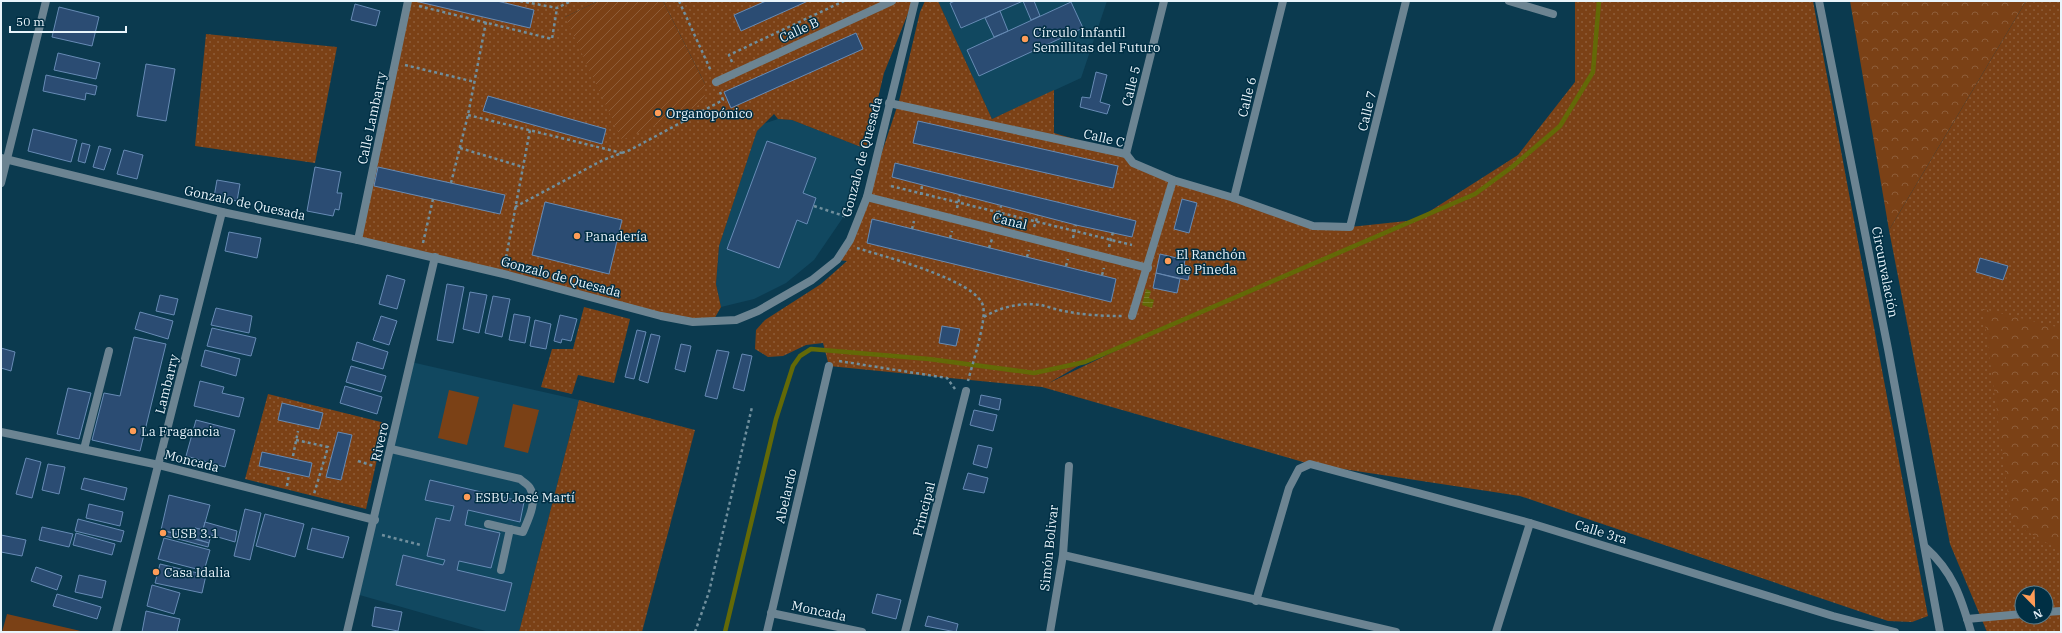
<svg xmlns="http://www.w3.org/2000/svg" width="2062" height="633" font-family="'IBM Plex Serif',serif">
	<defs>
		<pattern id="grass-dots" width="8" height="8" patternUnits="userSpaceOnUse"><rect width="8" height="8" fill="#7b4116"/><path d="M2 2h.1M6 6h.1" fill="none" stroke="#8e5d39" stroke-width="1.8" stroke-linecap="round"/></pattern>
		<pattern id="forest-crowns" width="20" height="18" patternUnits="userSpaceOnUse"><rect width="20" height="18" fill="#7b4116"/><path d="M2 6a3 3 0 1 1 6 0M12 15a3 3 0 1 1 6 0" fill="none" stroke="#8e5d39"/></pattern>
		<pattern id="garden-furrows" width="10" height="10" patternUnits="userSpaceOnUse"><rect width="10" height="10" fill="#7b4116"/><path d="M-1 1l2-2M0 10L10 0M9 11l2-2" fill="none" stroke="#8e5d39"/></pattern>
		<pattern id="water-rules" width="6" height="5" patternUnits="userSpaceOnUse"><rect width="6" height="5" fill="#636907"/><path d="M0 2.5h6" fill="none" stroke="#797f2c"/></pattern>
	</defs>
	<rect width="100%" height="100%" fill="#0b3a4f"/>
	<g fill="#114860">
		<polygon points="938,1 1107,1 1081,78 992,119"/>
		<polygon points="778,119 792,120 866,149 860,176 842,219 814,260 786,283 754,299 721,307 716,284 719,246 757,131 763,124"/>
		<polygon points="411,362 579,400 519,632 489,632 356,594"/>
	</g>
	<g fill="url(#grass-dots)" fill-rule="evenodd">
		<polygon points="408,1 598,1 565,17 705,84 663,1 913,1 884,73 866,149 792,120 778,119 774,114 757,131 719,246 716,284 721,307 713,321 693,322 358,240"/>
		<path d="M925 1H938L992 119 1054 90V133L1126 154 1134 163 1312 226 1350 227 1416 220 1518 155 1575 82V1H1813L1928 616 1912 622 1888 621 1520 496 1310 464 1042 387 829 366 823 343 806 345 783 356 768 357 755 349 756 330 765 320 821 284 847 261 837 260 867 197 899 101 920 12ZM1143 336 1144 337 1049 383 1085 362Z"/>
		<path d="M2026 1H2061V632H1987L1950 544 1889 230ZM2022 593H2046V617H2022Z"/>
		<polygon points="206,34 337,47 315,163 195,146"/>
		<polygon points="584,307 630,319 614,383 578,375 572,394 541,387 552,349 573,349"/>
		<polygon points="268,394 385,423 366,509 245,479"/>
		<polygon points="579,400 695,430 642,632 519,632"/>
	</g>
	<g fill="url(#forest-crowns)">
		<polygon points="1850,1 2026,1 1889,230"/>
		<polygon points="1983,309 2061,328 2061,551 2012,523"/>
	</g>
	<g fill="#7b4116">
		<polygon points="449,390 479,397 467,445 438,438"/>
		<polygon points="513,404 539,410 528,453 504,447"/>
		<polygon points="7,614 85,632 2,632"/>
	</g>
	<polygon fill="url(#garden-furrows)" points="598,1 663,1 705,84 705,95 699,105 622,140 565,17"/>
	<polygon fill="url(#water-rules)" points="1146,289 1151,291 1149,298 1154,300 1152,308 1142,305"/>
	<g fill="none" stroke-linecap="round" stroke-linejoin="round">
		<polyline stroke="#636907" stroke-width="4.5" points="725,632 776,419 793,366 800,356 811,349 929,359 1034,373 1085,362 1475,194 1512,167 1560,126 1593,72 1599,1"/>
	</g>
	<g fill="#2b4c73" stroke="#678bb5">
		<polygon points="415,1 497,1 534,10 530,28"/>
		<polygon points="766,1 808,1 741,31 734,15"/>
		<polygon points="955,1 1023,1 961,28 950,3"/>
		<polygon points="1023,1 1034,1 1040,16 1031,20"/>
		<polygon points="1071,2 1083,28 979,76 967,50"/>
		<polygon points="355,4 380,11 376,26 351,20"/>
		<polygon points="59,7 99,17 92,46 52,37"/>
		<polygon points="1000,11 1008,31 994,37 985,18"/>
		<polygon points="856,33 863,49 731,108 724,92"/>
		<polygon points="58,53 100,63 96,79 54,70"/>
		<polygon points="146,64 175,69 166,121 137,116"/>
		<polygon points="1096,72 1107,75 1100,102 1110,105 1107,114 1080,107 1082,97 1090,98"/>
		<polygon points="46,75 97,86 95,95 86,93 85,100 43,91"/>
		<polygon points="488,96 606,129 602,144 483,111"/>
		<polygon points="918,121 1118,166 1113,188 913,143"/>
		<polygon points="33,129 77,140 71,162 28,151"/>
		<polygon points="767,141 816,158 803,193 816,198 807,224 797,220 779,268 727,249"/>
		<polygon points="82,143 90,145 85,163 78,161"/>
		<polygon points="99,146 111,149 104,170 93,167"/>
		<polygon points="124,150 143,155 137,179 117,174"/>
		<polygon points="895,163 1136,221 1132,237 1076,225 892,177"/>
		<polygon points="315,167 341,172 337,193 342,193 339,210 335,209 333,216 307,211"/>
		<polygon points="378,167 505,195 500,214 374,186"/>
		<polygon points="217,180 240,184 237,201 214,197"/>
		<polygon points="1182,199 1197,203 1189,233 1174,229"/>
		<polygon points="545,202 622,220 609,274 532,255"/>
		<polygon points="872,219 1116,279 1111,302 867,243"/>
		<polygon points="229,232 261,238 257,258 225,251"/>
		<polygon points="1160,254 1185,260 1184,265 1191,267 1188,280 1156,273"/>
		<polygon points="1980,258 2008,266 2003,280 1976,272"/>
		<polygon points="1156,273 1180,279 1177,293 1153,288"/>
		<polygon points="387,275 405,280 397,309 379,304"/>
		<polygon points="447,284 464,287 453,343 437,340"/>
		<polygon points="470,292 487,295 479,333 463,329"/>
		<polygon points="160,295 178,299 174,315 156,311"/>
		<polygon points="493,296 510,299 502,337 485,333"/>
		<polygon points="216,308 252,316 249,333 211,325"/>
		<polygon points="140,312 173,321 168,339 135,329"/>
		<polygon points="514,314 530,317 525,343 509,340"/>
		<polygon points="560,315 577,319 571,341 562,339 561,343 554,341"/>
		<polygon points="381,316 397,321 389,345 373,340"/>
		<polygon points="535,320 551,324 546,349 530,346"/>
		<polygon points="942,326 960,329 956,346 939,343"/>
		<polygon points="212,328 256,338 251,356 207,346"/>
		<polygon points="637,330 646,332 634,379 625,377"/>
		<polygon points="651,334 660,336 648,383 639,380"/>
		<polygon points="134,337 166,344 140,451 92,440 104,393 120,396"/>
		<polygon points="357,342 388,352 383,369 352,360"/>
		<polygon points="681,344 691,346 685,372 675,369"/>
		<polygon points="1,348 15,352 11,371 1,368"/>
		<polygon points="205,350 240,359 236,376 201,366"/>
		<polygon points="717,350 729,352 717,399 705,396"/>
		<polygon points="742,354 752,356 744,391 733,388"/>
		<polygon points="351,366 386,376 381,392 346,382"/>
		<polygon points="200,381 224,387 222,393 244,398 239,417 194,406"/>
		<polygon points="345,386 382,397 377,414 340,403"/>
		<polygon points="68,388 91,393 79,439 57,434"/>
		<polygon points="981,395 1001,399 999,410 979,405"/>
		<polygon points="282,403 323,413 319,429 278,420"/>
		<polygon points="974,410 997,415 993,431 970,425"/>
		<polygon points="196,420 235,430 225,467 186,456"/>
		<polygon points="338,432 352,435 341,480 326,477"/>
		<polygon points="978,445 992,448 987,468 973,464"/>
		<polygon points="262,452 312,463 309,477 259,466"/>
		<polygon points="26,458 41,462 32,498 16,494"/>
		<polygon points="48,464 65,467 59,494 42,490"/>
		<polygon points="968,473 988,478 984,493 963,489"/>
		<polygon points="84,478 127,488 124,500 81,489"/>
		<polygon points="430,480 524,502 520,522 468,510 465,525 500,533 491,568 459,561 457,570 512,583 505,611 396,585 403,555 443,565 445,560 427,556 436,518 450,521 454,506 425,500"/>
		<polygon points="169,495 210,505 203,530 195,528 193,538 161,530"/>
		<polygon points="89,504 123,512 120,526 86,518"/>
		<polygon points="245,509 261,513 250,560 234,556"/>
		<polygon points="265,514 304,524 295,557 256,546"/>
		<polygon points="78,519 124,531 121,542 75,531"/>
		<polygon points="205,522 237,531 235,542 211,535 209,543 193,538 195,528 203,530"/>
		<polygon points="42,527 73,534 69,547 39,540"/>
		<polygon points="312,528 349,537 343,558 307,549"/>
		<polygon points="161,530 183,536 182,540 160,535"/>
		<polygon points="76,533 115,544 112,555 73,545"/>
		<polygon points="1,535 26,540 22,556 1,552"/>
		<polygon points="183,536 209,543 208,547 182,540"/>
		<polygon points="164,538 210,550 204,571 158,559"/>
		<polygon points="160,564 206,575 202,593 155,583"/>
		<polygon points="36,567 62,576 57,590 31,581"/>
		<polygon points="79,575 106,581 102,598 75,592"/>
		<polygon points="152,585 180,593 174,614 147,606"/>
		<polygon points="57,594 101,607 97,619 53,606"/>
		<polygon points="877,594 901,600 896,619 872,613"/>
		<polygon points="375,607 402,612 398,631 372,626"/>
		<polygon points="146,611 180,619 177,632 142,632"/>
		<polygon points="928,616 958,624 956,632 925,626"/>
	</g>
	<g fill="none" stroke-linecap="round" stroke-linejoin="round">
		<g stroke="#708f9d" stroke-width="2.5" stroke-dasharray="3 3" stroke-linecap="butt">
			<polyline points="520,1 557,8 571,1"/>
			<polyline points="679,1 711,71"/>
			<polyline points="419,6 552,39 557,8"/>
			<polyline points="732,62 729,55 844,1"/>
			<polyline points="405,65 475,82"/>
			<polyline points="468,115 622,153"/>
			<polyline points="460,148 523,167"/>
			<polyline points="451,183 468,115 486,22"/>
			<polyline points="891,186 1132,245"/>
			<polyline points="921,195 922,185"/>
			<polyline points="814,206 847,217"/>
			<polyline points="515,207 603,160 630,150 723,100 720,92"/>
			<polyline points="957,208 960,195"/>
			<polyline points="997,219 1001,206"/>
			<polyline points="1034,227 1038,215"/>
			<polyline points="912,229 914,221"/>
			<polyline points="950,238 952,231"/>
			<polyline points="1073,238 1076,225"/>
			<polyline points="423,243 433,199"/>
			<polyline points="1109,247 1113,232"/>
			<path d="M857 248C882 256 977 280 983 306 987 320 972 365 968 381"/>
			<polyline points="989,248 992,239"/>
			<polyline points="1027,257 1029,250"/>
			<polyline points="505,263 530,130"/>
			<polyline points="1066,266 1068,259"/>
			<polyline points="1102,275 1104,268"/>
			<path d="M984 317C1000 307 1022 302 1040 305 1048 306 1056 310 1064 311 1083 315 1103 316 1122 316"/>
			<polyline points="839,361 947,378 955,389"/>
			<polyline points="296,440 328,447 314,494"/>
			<polyline points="293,456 298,431"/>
			<polyline points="358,461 374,466"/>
			<polyline points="287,486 289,474"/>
			<polyline points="382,535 421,545"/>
			<polyline points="695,632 709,592 752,407"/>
		</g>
		<g stroke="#6c8492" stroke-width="8">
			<polyline points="84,449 109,351"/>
			<path d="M391 449 520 479C523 482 529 485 530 488 538 501 528 520 523 532L488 524"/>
			<polyline points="501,570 510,529"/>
			<polyline points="2046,612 2061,611"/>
			<polyline points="1967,619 2022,614"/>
		</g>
		<g stroke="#6c8492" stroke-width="8">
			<polyline points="1509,1 1553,14"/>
			<polyline points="716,82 892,1"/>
			<polyline points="889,103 1126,154 1133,163 1173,180 1234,198 1313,226 1350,227 1406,1"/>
			<polyline points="1126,154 1164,1"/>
			<polyline points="1,158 222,212 358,240 508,275 661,316 693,322 736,320 758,311 812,280 837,260 850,240 867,197 915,1"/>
			<polyline points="1,183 46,1"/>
			<polyline points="867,197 1148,268"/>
			<polyline points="1234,198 1283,1"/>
			<polyline points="358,240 408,1"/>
			<polyline points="1132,316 1173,180"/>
			<polyline points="1,432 159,465 375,520"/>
			<polyline points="1063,555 1396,632"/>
			<polyline points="1256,601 1289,488 1299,469 1310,464 1530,523 1833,616 1895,632"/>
			<polyline points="771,613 862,632"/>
			<polyline points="116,632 222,212"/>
			<polyline points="347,632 435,257"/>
			<polyline points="767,632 829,366"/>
			<polyline points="905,632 966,391"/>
			<polyline points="1050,632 1063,555 1069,466"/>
			<polyline points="1496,632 1530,523"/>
		</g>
		<g stroke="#6c8492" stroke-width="8">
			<polyline points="1819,1 1888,349 1940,632"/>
			<path d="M1925 547C1953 572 1961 597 1971 632"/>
		</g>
	</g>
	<g fill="#fe9c57" stroke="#002f44" stroke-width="1.5">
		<circle cx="1025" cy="39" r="4"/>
		<circle cx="658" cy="113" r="4"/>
		<circle cx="577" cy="236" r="4"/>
		<circle cx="1168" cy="261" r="4"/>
		<circle cx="133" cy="431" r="4"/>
		<circle cx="467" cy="497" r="4"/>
		<circle cx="163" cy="533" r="4"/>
		<circle cx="156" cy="572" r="4"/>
	</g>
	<g text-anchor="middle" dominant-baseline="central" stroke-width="3" stroke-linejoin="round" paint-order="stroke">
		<g font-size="13" fill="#e9f4fb" stroke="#002f44">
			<text transform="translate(799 30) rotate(-25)">Calle B</text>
			<text transform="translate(1131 86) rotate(-76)">Calle 5</text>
			<text transform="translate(1247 97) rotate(-76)">Calle 6</text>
			<text transform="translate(1367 111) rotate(-76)">Calle 7</text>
			<text transform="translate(372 118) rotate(-78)">Calle Lambarry</text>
			<text transform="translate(1104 138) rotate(13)">Calle C</text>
			<text transform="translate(862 157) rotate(-75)">Gonzalo de Quesada</text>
			<text transform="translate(245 203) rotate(12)">Gonzalo de Quesada</text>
			<text transform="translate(1010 221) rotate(14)">Canal</text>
			<text transform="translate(1885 272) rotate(79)">Circunvalación</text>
			<text transform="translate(561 277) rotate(15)">Gonzalo de Quesada</text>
			<text transform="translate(167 384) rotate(-76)">Lambarry</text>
			<text transform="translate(380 442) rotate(-77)">Rivero</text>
			<text transform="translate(192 461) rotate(14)">Moncada</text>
			<text transform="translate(786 496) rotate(-77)">Abelardo</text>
			<text transform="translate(924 509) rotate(-76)">Principal</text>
			<text transform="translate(1601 532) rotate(17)">Calle 3ra</text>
			<text transform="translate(1049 548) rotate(-84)">Simón Bolivar</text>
			<text transform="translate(819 611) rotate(12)">Moncada</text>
		</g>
		<g font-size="13" fill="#e9f4fb" stroke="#002f44" text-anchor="start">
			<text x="1033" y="32">Círculo Infantil<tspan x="1033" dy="15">Semillitas del Futuro</tspan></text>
			<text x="666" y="113">Organopónico</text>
			<text x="585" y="236">Panadería</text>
			<text x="1176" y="254">El Ranchón<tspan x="1176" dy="15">de Pineda</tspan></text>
			<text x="141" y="431">La Fragancia</text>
			<text x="475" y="497">ESBU José Martí</text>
			<text x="171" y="533">USB 3.1</text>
			<text x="164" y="572">Casa Idalia</text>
		</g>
	</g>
	<rect width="2062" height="633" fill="none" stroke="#e9f4fb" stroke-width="4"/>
	<g transform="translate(2034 605) rotate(157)"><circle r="19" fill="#002f44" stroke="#5d7e8d"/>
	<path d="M0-3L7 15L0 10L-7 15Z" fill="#fe9c57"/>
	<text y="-6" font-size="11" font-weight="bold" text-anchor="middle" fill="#e9f4fb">N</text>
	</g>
	<path d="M10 26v6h116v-6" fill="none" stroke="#e9f4fb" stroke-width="2"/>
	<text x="16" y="26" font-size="12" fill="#e9f4fb" stroke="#002f44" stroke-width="3" paint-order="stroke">50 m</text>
</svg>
